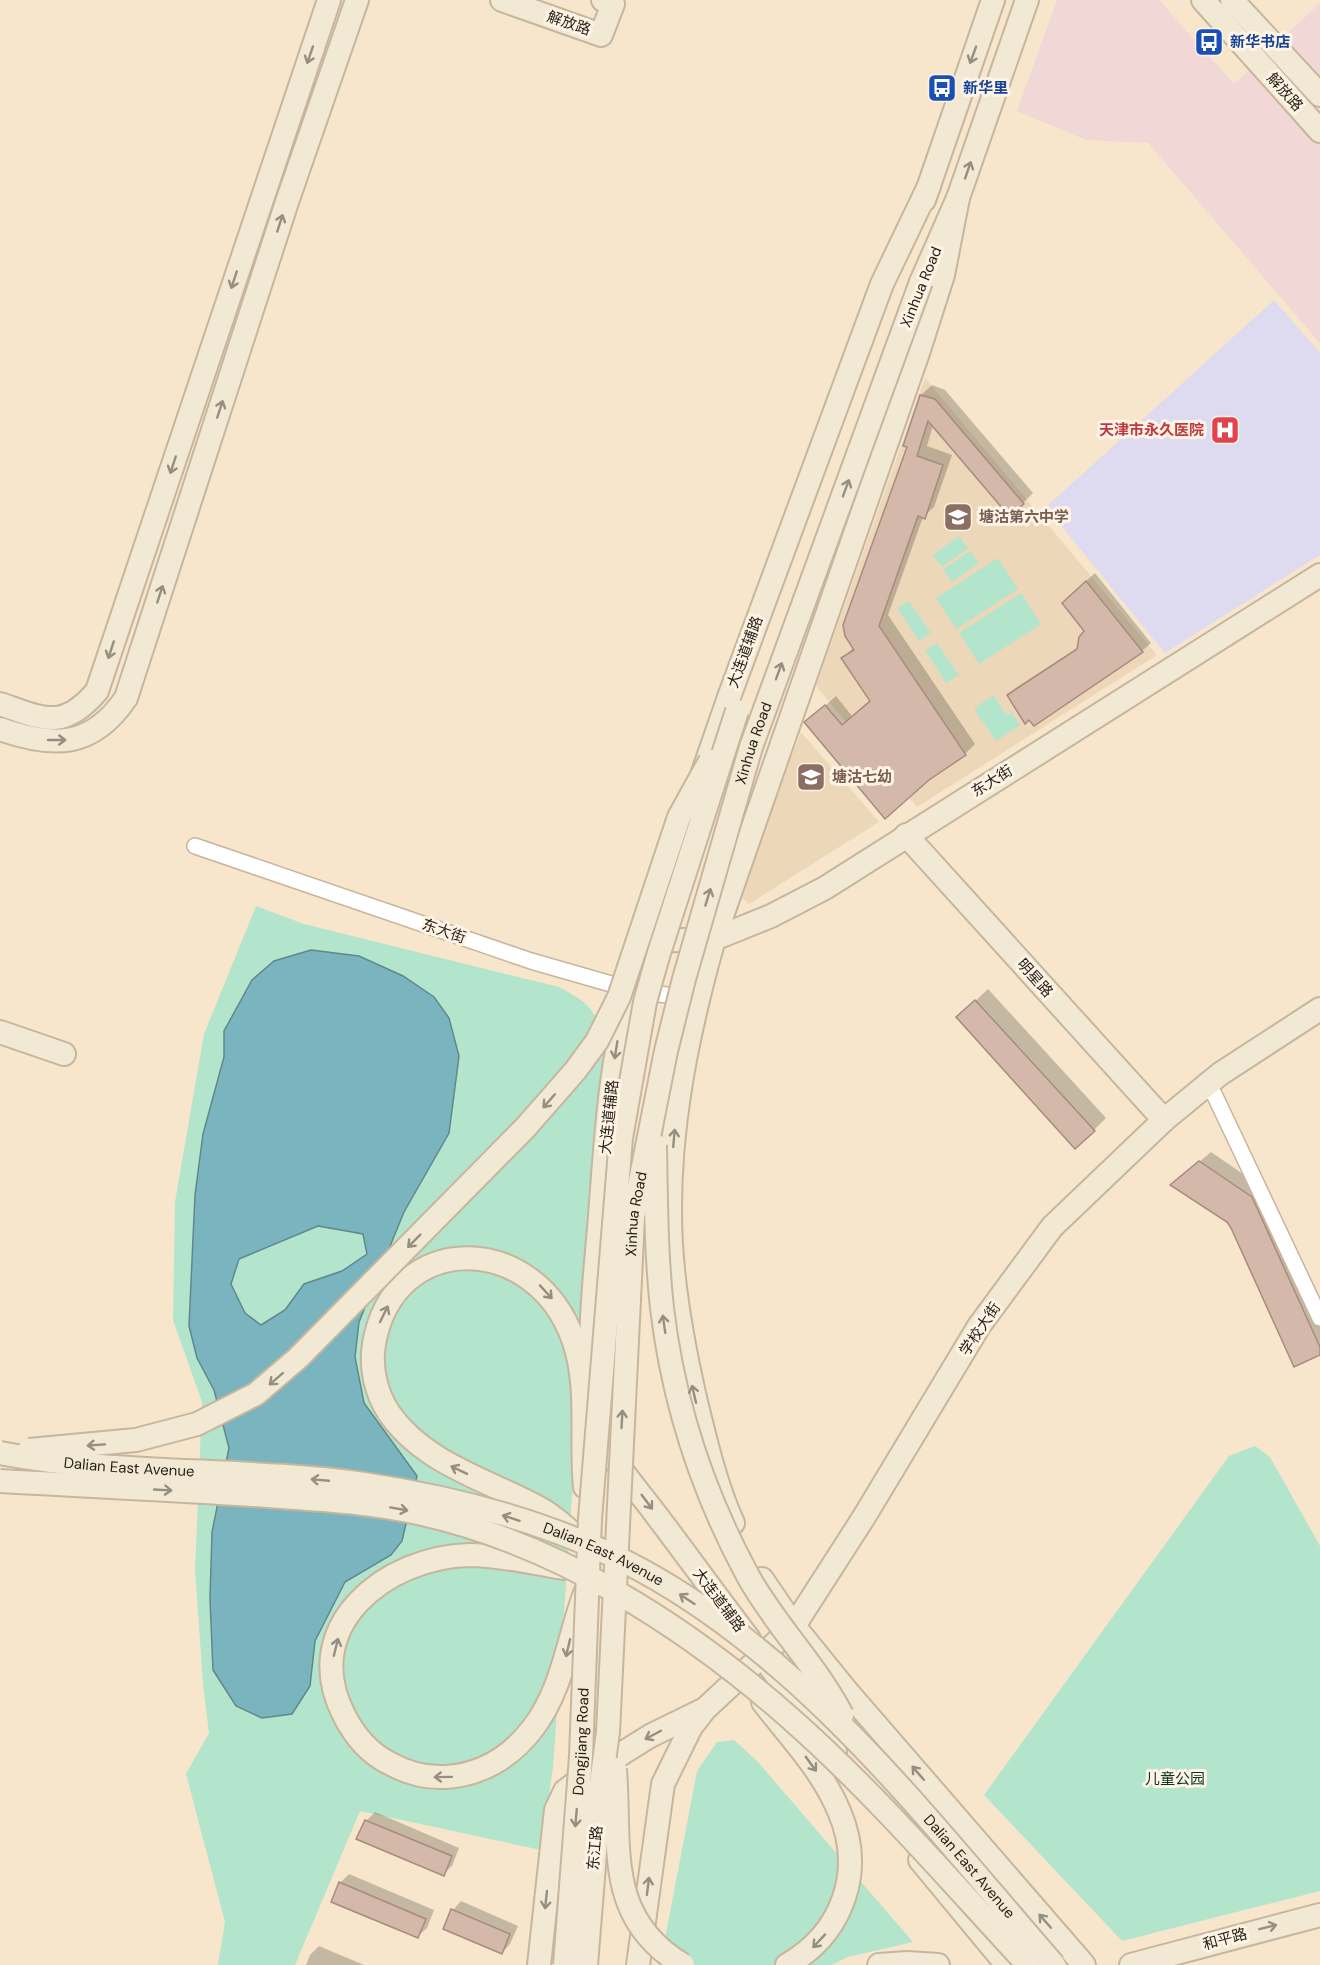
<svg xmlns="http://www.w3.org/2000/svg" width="1320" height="1965" font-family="'DM Sans','Noto Sans SC',sans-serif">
	<rect width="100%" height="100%" fill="#f7e6cc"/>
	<polygon fill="#f2d7d7" points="1057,0 1159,0 1234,84 1320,3 1320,343 1148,143 1086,140 1017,111"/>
	<g fill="#edd7b9">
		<polygon points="925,378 1157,655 917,807 816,686"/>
		<polygon points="801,732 879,822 749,904 738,894"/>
	</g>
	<polygon fill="#dedbf1" points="1274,300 1320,353 1320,555 1165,653 1046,507"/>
	<g fill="#b3e4cc">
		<polygon points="959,536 968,548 942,567 933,555"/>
		<polygon points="970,551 979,563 952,582 943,570"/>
		<polygon points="998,558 1018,589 956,629 936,598"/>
		<polygon points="1021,593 1041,624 979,664 959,633"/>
		<polygon points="909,601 931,633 919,641 897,608"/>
		<polygon points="937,643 959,675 946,683 925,650"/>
		<polygon points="993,695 1007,715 1012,712 1020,725 996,741 974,709"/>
		<path d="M256 906 304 924 559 987C591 1004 594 1008 604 1042L553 1768 541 1850 360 1811 295 1965H218L225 1922 186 1774 209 1733 203 1684 195 1570 202 1402 173 1320 175 1202 204 1034Z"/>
		<polygon points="1255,1446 1270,1457 1320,1546 1320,1891 1122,1941 984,1795 1229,1456"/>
		<polygon points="734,1740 757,1761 913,1942 848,1957 831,1965 660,1965 697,1771 717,1742"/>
	</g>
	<path fill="#7ab5bf" stroke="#60888c" stroke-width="1.5" fill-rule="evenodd" d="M311 950 359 956 403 976 434 997 449 1018 459 1056 449 1133 404 1212 359 1322 355 1357 364 1403 417 1476 402 1541 391 1555 345 1582 315 1641 310 1686 292 1714 262 1718 236 1706 213 1670 210 1599 212 1532 229 1448 214 1390 197 1358 189 1326 195 1195 203 1134 224 1057V1031L252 980 274 961ZM318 1226 363 1234 367 1254 342 1271 304 1284 285 1310 261 1325 245 1313 231 1284 239 1259Z"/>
	<g fill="#0003">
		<polygon points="932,385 945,390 1033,493 1023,503 933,425 927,446 952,455 934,507 923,517 888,615 975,744 965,754 807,722 836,696 852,716 871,700 843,658 854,647 921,395"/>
		<polygon points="1095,573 1151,643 1142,651 1034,724 1009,695 1017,687 1079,647 1086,631 1072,594"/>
		<polygon points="988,989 1106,1118 1094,1130 970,1006"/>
		<polygon points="1211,1152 1262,1187 1320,1314 1320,1354 1295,1365 1228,1221 1173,1184"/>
		<polygon points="375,1812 459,1848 452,1866 443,1874 366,1821"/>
		<polygon points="349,1874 434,1910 427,1928 418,1936 340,1883"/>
		<polygon points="461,1901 518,1926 510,1944 502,1953 453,1910"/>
		<polygon points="319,1946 364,1965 306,1965 310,1955"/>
	</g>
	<g fill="#d4b8aa" stroke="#a78b7f" stroke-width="1.5">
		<polygon points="920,395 935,399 1024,504 1009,516 928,421 917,456 943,465 925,519 918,516 879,626 966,755 929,780 885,819 804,722 825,705 842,725 870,701 841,658 854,650 845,636 843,625 907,447 903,446"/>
		<polygon points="1086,581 1143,652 1034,726 1029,720 1025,724 1007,695 1077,649 1079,637 1084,631 1062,603"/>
		<polygon points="975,1000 1095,1131 1075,1149 956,1017"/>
		<polygon points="1199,1161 1252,1197 1320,1347 1320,1355 1294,1367 1231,1228 1227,1222 1170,1185"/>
		<polygon points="365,1820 452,1856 444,1876 356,1839"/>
		<polygon points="339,1882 426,1919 418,1938 331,1902"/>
		<polygon points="451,1909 510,1934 502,1954 443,1929"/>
	</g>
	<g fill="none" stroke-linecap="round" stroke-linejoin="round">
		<g stroke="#c6b69d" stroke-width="18">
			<g id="street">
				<polyline points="195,846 531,961 632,990 687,998"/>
				<polyline points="1204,1087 1214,1094 1320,1318"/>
			</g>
		</g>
		<g stroke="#c6b69d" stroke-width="26">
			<g id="secondary">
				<polyline points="502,0 601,35 613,4 603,0"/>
				<polyline points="1203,0 1320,131"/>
				<polyline points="1232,0 1320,95"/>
				<polyline points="924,200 993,0"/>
				<polyline points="921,282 958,198 1027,0"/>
				<path d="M0 704C44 719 63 731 97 691L329 0"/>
				<path d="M0 729C54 748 92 748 126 698L287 202 357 0"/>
				<polyline points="701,778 729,697 882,284 929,186"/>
				<polyline points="906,835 1164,1120"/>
				<polyline points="648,941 714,939 771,916 825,888 1320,575"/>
				<path d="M636 977C608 1058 606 1144 599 1228 594 1291 582 1376 604 1436 613 1464 637 1489 654 1512 686 1554 717 1597 749 1639"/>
				<polyline points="0,1032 64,1054"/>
				<path d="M733 1523C716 1486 706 1442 696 1402 684 1350 674 1297 671 1244 665 1141 686 1038 714 939L918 353 943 275 958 198"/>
				<path d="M580 1540C568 1529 555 1517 541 1509 489 1480 425 1465 389 1413 376 1393 370 1368 374 1344 394 1229 535 1232 573 1339 590 1386 580 1438 585 1487"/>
				<path d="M563 1568C533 1563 500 1555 469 1555 386 1557 298 1626 344 1715 354 1735 369 1753 389 1763 407 1773 425 1778 445 1777 481 1775 511 1757 533 1728 563 1689 568 1638 585 1593"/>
				<polyline points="762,1579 794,1626 845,1689 1084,1965"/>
				<polyline points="771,1668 835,1751"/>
				<path d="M763 1702C790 1737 822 1770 839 1811 865 1871 843 1933 787 1965"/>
				<polyline points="920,1860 1007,1965"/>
				<polyline points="539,1965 556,1810 565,1791 581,1779 650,1736 701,1711"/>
				<polyline points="638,1965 663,1784 691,1727 705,1709 794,1626 864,1517 979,1326 1052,1227 1164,1120 1220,1074 1320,1009"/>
				<polyline points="879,1965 907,1963 938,1965"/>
				<polyline points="1131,1965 1320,1915"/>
			</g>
		</g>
		<use href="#street" stroke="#fff" stroke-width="15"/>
		<use href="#secondary" stroke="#f2e9d5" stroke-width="22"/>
		<g stroke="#c6b69d" stroke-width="26" stroke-linecap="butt">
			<g id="secondary-bridge">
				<path d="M655 1145C656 1199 656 1254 662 1308 673 1401 703 1493 748 1576 775 1625 816 1665 842 1715"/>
				<polyline points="29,1450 136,1440 197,1424 256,1394 298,1358 526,1127 575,1071 597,1041 619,997 679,817 710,761"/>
				<path id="s1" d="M0 1453C120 1476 243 1467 364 1484 458 1498 557 1524 641 1570 810 1662 930 1823 1054 1965"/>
				<path d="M0 1481C90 1486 179 1490 269 1496 319 1500 369 1502 418 1513 556 1543 686 1626 791 1719 876 1794 951 1882 1028 1965"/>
				<path d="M615 1769C621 1846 604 1918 683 1965"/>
				<path id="s2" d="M565 1965 581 1756 590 1519 621 1138 645 1002 658 956 737 711"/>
				<path id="s3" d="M586 1965 600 1791 608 1732 633 1217 666 1051 684 979 751 747 921 282"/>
			</g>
		</g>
		<use href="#secondary-bridge" stroke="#f2e9d5" stroke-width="22"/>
	</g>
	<defs><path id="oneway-shaft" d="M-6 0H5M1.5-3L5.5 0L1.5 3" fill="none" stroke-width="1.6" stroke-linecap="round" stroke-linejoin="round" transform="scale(1.5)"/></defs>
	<g stroke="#968e7f">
		<use href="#oneway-shaft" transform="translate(310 55) rotate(109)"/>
		<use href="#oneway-shaft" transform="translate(973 55) rotate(110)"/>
		<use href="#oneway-shaft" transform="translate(968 170) rotate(-71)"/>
		<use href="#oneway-shaft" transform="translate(280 223) rotate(-72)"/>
		<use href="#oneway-shaft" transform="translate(234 280) rotate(108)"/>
		<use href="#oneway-shaft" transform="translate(220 409) rotate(-72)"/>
		<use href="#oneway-shaft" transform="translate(173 465) rotate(108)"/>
		<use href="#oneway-shaft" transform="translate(846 488) rotate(-70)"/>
		<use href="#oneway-shaft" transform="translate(160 594) rotate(-72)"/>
		<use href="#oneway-shaft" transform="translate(111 650) rotate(108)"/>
		<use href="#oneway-shaft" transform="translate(779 671) rotate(-70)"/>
		<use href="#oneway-shaft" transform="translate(57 740)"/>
		<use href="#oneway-shaft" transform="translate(708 897) rotate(-73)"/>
		<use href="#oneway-shaft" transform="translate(616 1050) rotate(99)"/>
		<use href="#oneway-shaft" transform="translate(549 1101) rotate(131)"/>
		<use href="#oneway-shaft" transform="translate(674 1138) rotate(-85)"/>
		<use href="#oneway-shaft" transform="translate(414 1241) rotate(135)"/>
		<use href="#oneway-shaft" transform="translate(546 1292) rotate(47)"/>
		<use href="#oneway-shaft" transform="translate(384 1314) rotate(-64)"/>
		<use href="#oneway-shaft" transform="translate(664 1324) rotate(-98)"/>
		<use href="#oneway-shaft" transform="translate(276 1379) rotate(139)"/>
		<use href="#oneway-shaft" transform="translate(694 1394) rotate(-103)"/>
		<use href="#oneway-shaft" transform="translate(622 1419) rotate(-87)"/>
		<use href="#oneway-shaft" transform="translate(96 1445) rotate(176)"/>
		<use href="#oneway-shaft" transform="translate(459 1470) rotate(-154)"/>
		<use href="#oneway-shaft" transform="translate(320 1480) rotate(-175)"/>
		<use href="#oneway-shaft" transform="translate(163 1490) rotate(3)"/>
		<use href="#oneway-shaft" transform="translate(647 1502) rotate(53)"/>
		<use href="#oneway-shaft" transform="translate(399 1509) rotate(10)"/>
		<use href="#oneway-shaft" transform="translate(511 1518) rotate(-162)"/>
		<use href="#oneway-shaft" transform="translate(687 1599) rotate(-147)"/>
		<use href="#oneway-shaft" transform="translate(336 1647) rotate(-76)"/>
		<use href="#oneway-shaft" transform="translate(568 1648) rotate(103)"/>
		<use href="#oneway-shaft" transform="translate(653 1735) rotate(152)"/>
		<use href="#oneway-shaft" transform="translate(811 1764) rotate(54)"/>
		<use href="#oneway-shaft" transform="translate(918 1773) rotate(-131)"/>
		<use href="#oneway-shaft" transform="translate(443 1777) rotate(179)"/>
		<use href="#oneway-shaft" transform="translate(576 1818) rotate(95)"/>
		<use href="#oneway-shaft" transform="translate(648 1886) rotate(-83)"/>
		<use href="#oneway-shaft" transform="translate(546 1900) rotate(96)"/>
		<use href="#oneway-shaft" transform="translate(1045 1921) rotate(-131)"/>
		<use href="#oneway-shaft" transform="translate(1268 1927) rotate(-14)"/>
		<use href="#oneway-shaft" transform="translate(819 1941) rotate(133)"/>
	</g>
	<defs>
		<g id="bus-square" transform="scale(1.5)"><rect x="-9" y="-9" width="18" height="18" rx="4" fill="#1a4fb4" stroke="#fef4e5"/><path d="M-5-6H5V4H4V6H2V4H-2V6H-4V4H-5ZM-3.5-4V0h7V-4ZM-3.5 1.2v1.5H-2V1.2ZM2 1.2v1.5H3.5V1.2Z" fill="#fff"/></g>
		<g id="hospital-square" transform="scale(1.5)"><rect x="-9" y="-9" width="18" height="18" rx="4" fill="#e0444e" stroke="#fef4e5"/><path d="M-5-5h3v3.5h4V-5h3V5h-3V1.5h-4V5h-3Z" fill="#fff"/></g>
		<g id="school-square" transform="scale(1.5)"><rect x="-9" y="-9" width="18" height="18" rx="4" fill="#8d6e63" stroke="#fef4e5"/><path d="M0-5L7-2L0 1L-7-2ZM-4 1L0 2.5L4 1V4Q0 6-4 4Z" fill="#fff"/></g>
	</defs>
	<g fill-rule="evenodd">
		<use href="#bus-square" x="1209" y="42"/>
		<use href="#bus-square" x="942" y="88"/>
		<use href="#hospital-square" x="1225" y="430"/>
		<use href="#school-square" x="958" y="517"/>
		<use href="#school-square" x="811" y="777"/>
	</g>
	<g text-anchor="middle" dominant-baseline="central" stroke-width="6" stroke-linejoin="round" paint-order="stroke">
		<g font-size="15" fill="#251e15" stroke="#fef4e5">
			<text transform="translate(569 23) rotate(19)">解放路</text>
			<text transform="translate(1285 92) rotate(48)">解放路</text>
			<text transform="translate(921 287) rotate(-68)">Xinhua Road</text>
			<text transform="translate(745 652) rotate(-70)">大连道辅路</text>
			<text stroke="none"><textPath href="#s3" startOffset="1239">Xinhua Road</textPath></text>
			<text transform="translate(992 781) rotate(-32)">东大街</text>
			<text transform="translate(444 931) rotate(19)">东大街</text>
			<text transform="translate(1035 978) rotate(48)">明星路</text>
			<text transform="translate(609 1117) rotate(-84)">大连道辅路</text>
			<text stroke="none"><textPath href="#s3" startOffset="753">Xinhua Road</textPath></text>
			<text transform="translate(980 1329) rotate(-56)">学校大街</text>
			<text stroke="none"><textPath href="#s1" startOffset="130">Dalian East Avenue</textPath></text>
			<text stroke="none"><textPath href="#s1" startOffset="616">Dalian East Avenue</textPath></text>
			<text transform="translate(719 1600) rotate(53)">大连道辅路</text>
			<text stroke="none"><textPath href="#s2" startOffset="224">Dongjiang Road</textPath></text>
			<text transform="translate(595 1848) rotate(-85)">东江路</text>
			<text stroke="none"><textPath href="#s1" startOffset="1102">Dalian East Avenue</textPath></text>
			<text transform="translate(1225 1939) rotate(-15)">和平路</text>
		</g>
		<g font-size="15" font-weight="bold" fill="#164399" stroke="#fef4e5" text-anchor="start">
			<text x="1230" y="42">新华书店</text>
			<text x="963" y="88">新华里</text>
		</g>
		<g font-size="15" font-weight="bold" fill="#be3a42" stroke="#fef4e5" text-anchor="end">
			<text x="1204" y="430">天津市永久医院</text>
		</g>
		<g font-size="15" font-weight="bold" fill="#785e54" stroke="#fef4e5" text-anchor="start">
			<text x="979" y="517">塘沽第六中学</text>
			<text x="832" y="777">塘沽七幼</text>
		</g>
		<g font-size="15" fill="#0a3525" stroke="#fef4e5">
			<text x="1175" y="1779">儿童公园</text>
		</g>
	</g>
</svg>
